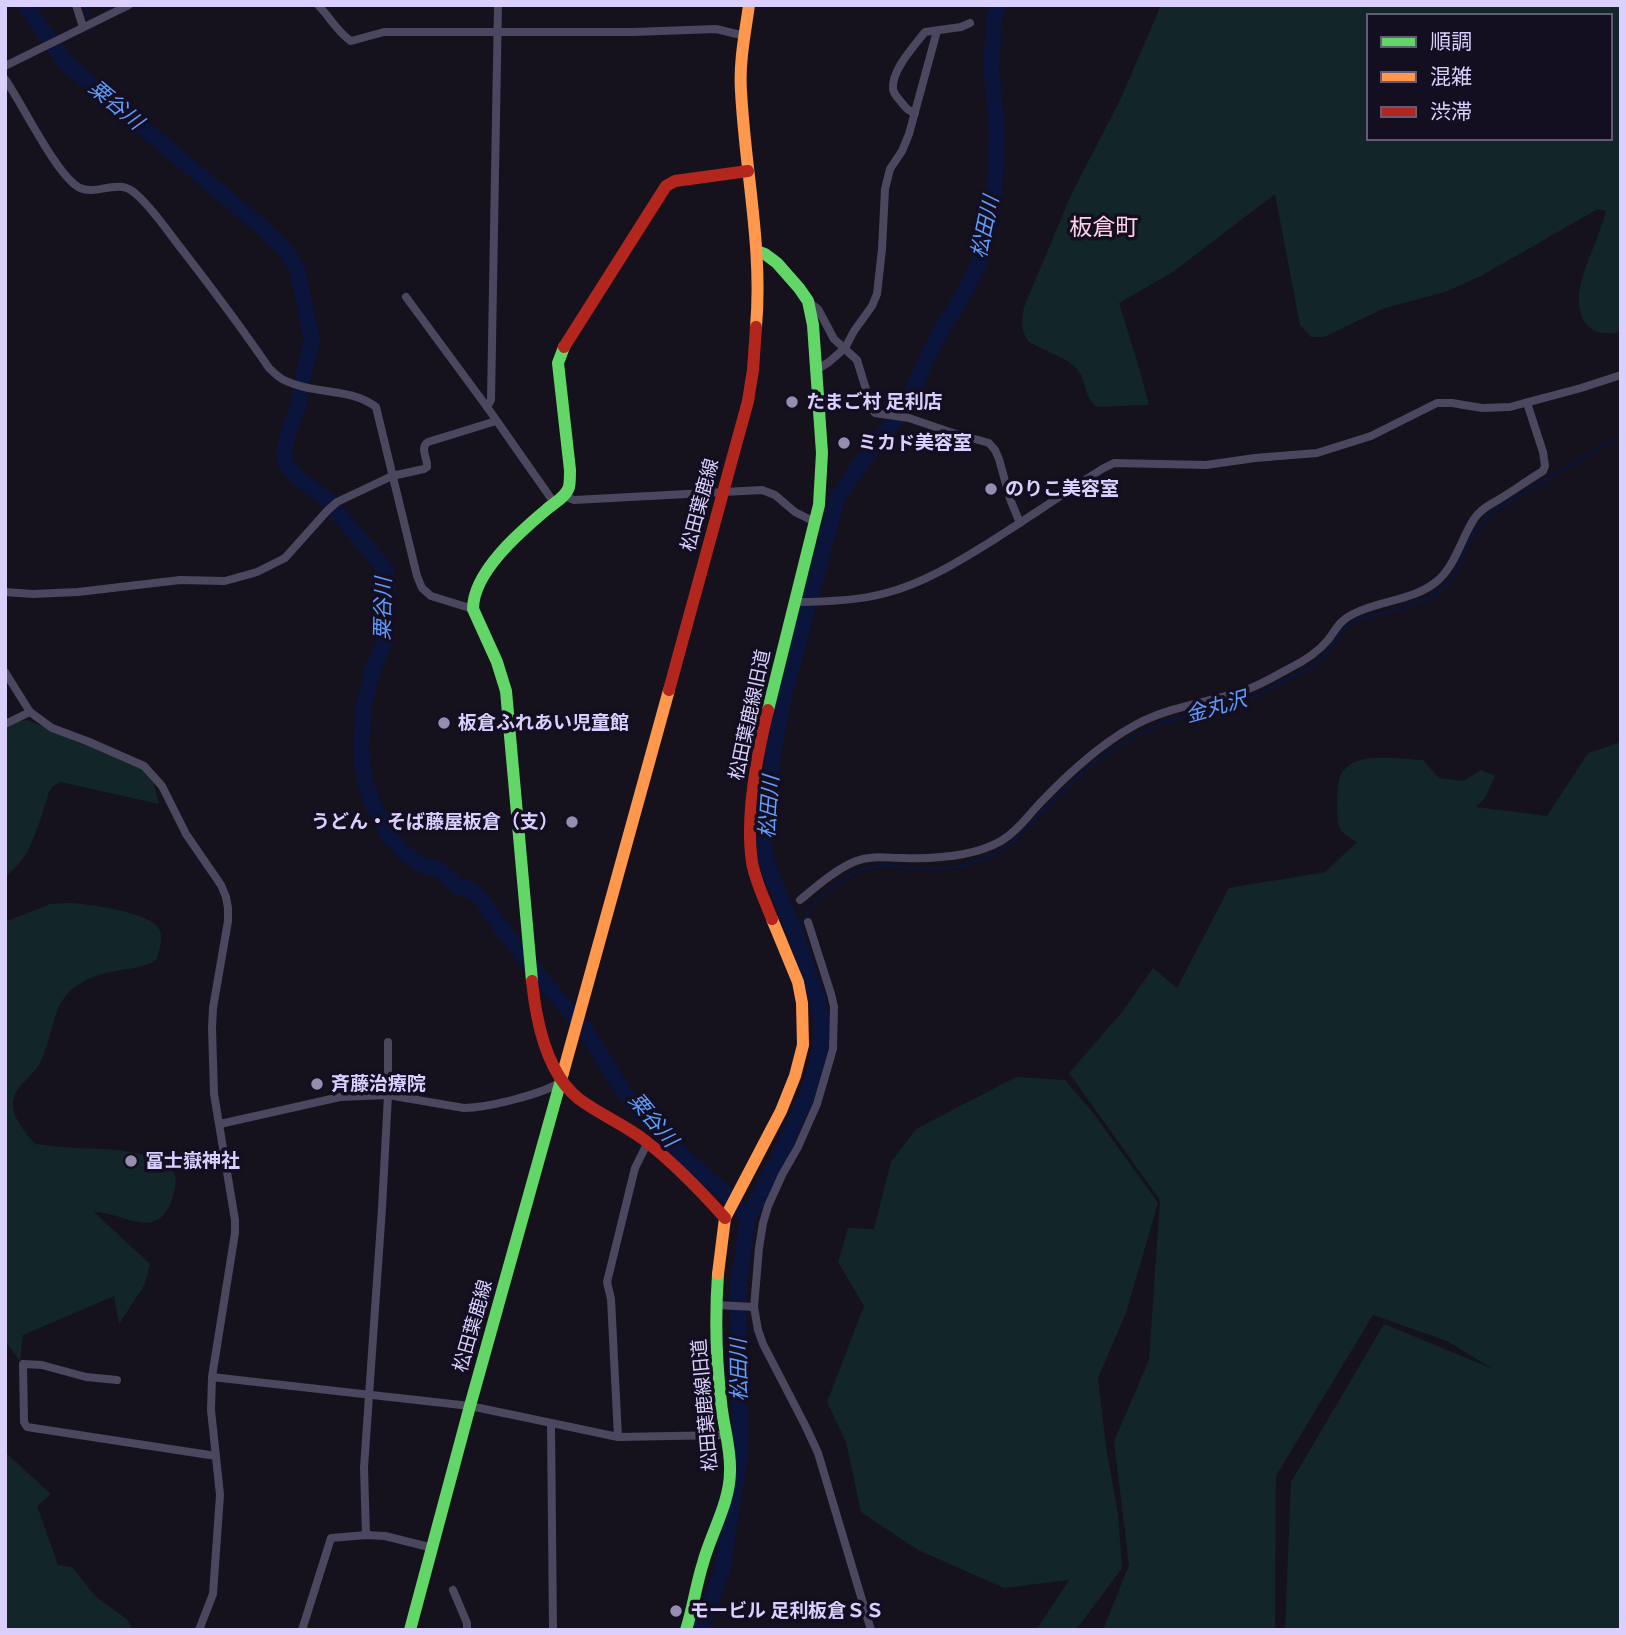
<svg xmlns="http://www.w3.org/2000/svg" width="1626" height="1635" font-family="Signika,'Noto Sans JP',sans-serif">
	<rect width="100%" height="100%" fill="#15121d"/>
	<g fill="#122529" fill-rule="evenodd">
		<path d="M1161 5H1621V332C1610 334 1598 335 1589 327 1567 305 1586 267 1595 243 1599 232 1603 222 1606 211L1598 209 1481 276 1445 292 1385 308 1324 337H1311L1300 325 1275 194 1173 272 1119 303 1140 371 1149 405 1097 407C1083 396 1087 380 1076 368 1066 357 1041 350 1028 341 1020 330 1022 319 1024 307L1071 195 1121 98ZM1369 16H1610V138H1369Z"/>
		<polygon points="27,720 138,765 154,784 159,804 61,782 53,786 49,792 38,827 27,853 18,865 5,877 5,723"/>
		<path d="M1621 742V1630H1285L1291 1482 1384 1324 1493 1369 1447 1341 1373 1315 1276 1476 1275 1630H1103L1129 1565 1114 1441 1149 1360 1160 1200 1069 1073 1122 1012 1153 968 1177 988 1229 888 1325 872 1357 842C1352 839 1344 835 1340 829 1336 821 1336 782 1341 774 1344 769 1351 763 1357 761 1373 755 1406 759 1423 760L1439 778 1463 781 1481 770 1495 776 1485 798 1476 807 1547 816 1588 753Z"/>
		<path d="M70 903C88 904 154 912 160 931 163 940 159 950 157 959 144 968 131 968 116 971 102 973 88 978 76 986 51 1003 53 1038 40 1063 33 1077 15 1085 13 1102 11 1116 26 1134 35 1144 48 1145 60 1147 73 1148 99 1149 159 1148 174 1173 178 1181 174 1191 172 1199 169 1209 163 1219 152 1222 134 1226 112 1211 94 1212L150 1264 145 1284 119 1324 114 1296 23 1335 20 1361 5 1341V922L50 904Z"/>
		<polygon points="1016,1077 1065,1080 1094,1114 1158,1203 1126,1313 1098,1378 1106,1447 1118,1514 1122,1568 1076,1630 1034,1630 1039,1626 1069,1580 1004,1588 918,1550 861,1512 846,1442 827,1402 864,1306 838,1262 848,1228 874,1229 891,1162 916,1129"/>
		<polygon points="5,1452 51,1494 37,1506 58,1565 72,1567 95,1596 128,1620 132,1630 5,1630"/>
	</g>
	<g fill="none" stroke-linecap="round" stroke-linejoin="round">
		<g stroke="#0b153b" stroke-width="2.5">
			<polyline points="85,5 94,33"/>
			<polyline points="796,936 812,905 831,888 859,870 884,865 925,869 957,867 986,858 1008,846 1061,793 1096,761 1131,739 1164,722 1256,696 1313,666 1326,654 1343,629 1355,620 1403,608 1432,597 1447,585 1457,570 1473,534 1486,518 1497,509 1621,435"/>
		</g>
		<g stroke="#0b153b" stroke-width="16">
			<polyline points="25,5 66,63 265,230 285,250 297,269 312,340 305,368 299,404 288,432 284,453 286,464 297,477 326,499 386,570 388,589 382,621 385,642 372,672 364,706 361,754 365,782 373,804 389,836 404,852 419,864 440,870 459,888 467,888 479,896 500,926 541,978 586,1031 624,1092 653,1127 689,1161 728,1196 748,1218"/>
			<polyline points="700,1630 722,1571 740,1454 738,1287 748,1218 782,1151 807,1095 815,1070 821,1045 821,1019 817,997 796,936 770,872 765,853 766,809 773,752 785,692 837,499 860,464 906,406 935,341 964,293 978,266 991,223 994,194 997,128 991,68 994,21 998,5"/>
		</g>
		<g stroke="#4b475e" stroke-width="8">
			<polyline points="76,5 83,27"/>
			<path d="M318 5C330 17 338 33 351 41L384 32H633L716 29 745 36"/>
			<polyline points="5,66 129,5"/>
			<path d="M5 79C22 103 57 177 80 188 98 196 118 177 136 194 153 209 166 229 180 247 211 287 241 327 269 368 274 373 280 379 286 381 316 395 349 387 376 407L417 576 422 588 431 596 473 609"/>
			<path d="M915 113C908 111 906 108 902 103 898 98 894 95 893 89 891 71 914 46 925 32L961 27 970 23"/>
			<polyline points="406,297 487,407 555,504"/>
			<polyline points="808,301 818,309 834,339 857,360 872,409 875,413 909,418 950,432 989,443 995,450 999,459 1010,499 1020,523"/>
			<polyline points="816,370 829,362 845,348 854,331 872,306 877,294 882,249 885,189 890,169 902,151 909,134 937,31"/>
			<polyline points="487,407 491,400 498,5"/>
			<polyline points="564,496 574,500 762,490 775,495 795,512 815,522"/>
			<path d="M5 592 33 594 78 592 180 580 225 581 257 572 285 558 327 511 337 502 392 476 424 469 427 467C428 458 419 448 428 442L496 421"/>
			<path d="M796 602C825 602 857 601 886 593 925 583 961 560 995 539 1031 516 1066 492 1102 469L1114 463 1206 465 1255 458 1317 453 1371 436 1437 403H1452L1482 408 1510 407 1581 388 1621 375"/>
			<polyline points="5,672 30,712 52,728 87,741 144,766 162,786 186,834 221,885 226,897 228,908 228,921 213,1008 212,1028 214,1094 235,1220 235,1233 212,1377 211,1410 220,1495 213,1594 199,1630"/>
			<polyline points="5,724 30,712"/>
			<path d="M800 900C817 886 836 869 856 861 872 855 887 858 903 858 936 859 973 857 1001 841 1018 831 1029 814 1043 800 1069 773 1103 742 1137 724 1169 707 1208 702 1243 691 1259 686 1275 676 1290 668 1304 661 1318 652 1328 640 1337 628 1339 621 1353 614 1380 600 1412 601 1436 582 1455 567 1461 539 1474 519 1481 509 1488 506 1498 500 1513 491 1528 480 1543 471L1545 466 1543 452 1527 403"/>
			<polyline points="808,922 831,994 834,1007 833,1049 817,1104 798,1147 782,1175 768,1206 763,1223 759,1248 754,1307 758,1330 763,1344 806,1427 818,1453 871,1630"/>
			<path d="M220 1124 340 1097 388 1095 464 1108C489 1107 540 1095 561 1082"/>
			<polyline points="717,1305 754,1307"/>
			<polyline points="212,1377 470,1406 618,1437 611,1299 607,1282 635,1168 647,1144"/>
			<polyline points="117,1380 86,1377 42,1365 23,1364 24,1422 27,1427 216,1456"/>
			<polyline points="551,1424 553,1630"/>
			<polyline points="618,1437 725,1435"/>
			<polyline points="366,1535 364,1468 382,1208 388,1095 388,1042"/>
			<polyline points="453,1590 467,1623 467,1630"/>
			<polyline points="302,1630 331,1538 366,1535 385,1536 433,1548"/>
		</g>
		<g stroke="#63d668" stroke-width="12">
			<polyline points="757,251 765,254 777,263 799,288 808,301 813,325 822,453 819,505 768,710"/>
			<path d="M532 981 506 691 497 662 473 609C473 572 520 532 546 510 554 503 566 497 569 487 570 482 570 475 570 470L558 363 564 347"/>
			<polyline points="410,1630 470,1406 563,1073"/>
			<path d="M686 1630C693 1608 696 1585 703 1563 711 1533 730 1503 730 1471 731 1448 723 1425 721 1402 716 1360 715 1317 718 1274"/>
		</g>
		<g stroke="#ff974d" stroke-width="12">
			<path d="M749 5C745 34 739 62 741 91 745 170 763 248 756 327"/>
			<polyline points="563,1073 669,690"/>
			<polyline points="718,1274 725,1218 781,1111 795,1076 803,1045 802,1003 798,982 772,919"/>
		</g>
		<g stroke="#b3261e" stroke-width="12">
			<polyline points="564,347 666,186 675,181 748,171"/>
			<polyline points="669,690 748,401 753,370 756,327"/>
			<path d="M768 710C757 755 745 816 752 862 755 881 765 900 772 919"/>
			<path d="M532 981C536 1021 546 1073 579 1099 599 1114 623 1124 643 1139 673 1162 700 1190 725 1218"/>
		</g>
	</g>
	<g fill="#968daf" stroke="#140e21" stroke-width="2.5">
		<circle cx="792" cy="402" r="7"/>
		<circle cx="844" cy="443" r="7"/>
		<circle cx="991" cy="489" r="7"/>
		<circle cx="444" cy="723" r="7"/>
		<circle cx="572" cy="822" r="7"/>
		<circle cx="317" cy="1084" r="7"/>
		<circle cx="131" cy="1161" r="7"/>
		<circle cx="676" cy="1611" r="7"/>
	</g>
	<g text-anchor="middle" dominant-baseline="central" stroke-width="7" stroke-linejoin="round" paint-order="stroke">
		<g font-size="19" font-weight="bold" fill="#dbcffe" stroke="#140e21" text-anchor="start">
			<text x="806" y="402">たまご村 足利店</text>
			<text x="858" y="443">ミカド美容室</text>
			<text x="1005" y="489">のりこ美容室</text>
			<text x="458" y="723">板倉ふれあい児童館</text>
			<text x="558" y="822" text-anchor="end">うどん・そば藤屋板倉（支）</text>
			<text x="331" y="1084">斉藤治療院</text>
			<text x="145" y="1161">冨士嶽神社</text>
			<text x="690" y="1611">モービル 足利板倉ＳＳ</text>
		</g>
		<g font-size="19" fill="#dbcffe" stroke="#140e21">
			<text transform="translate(700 505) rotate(-75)">松田葉鹿線</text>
			<text transform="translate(750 715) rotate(-78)">松田葉鹿線旧道</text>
			<text transform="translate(473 1326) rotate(-74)">松田葉鹿線</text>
			<text transform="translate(705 1405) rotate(-95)">松田葉鹿線旧道</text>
		</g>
		<g font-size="21" font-style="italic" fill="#5e9cfd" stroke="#140e21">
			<text transform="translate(116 105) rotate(40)">粟谷川</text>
			<text transform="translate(985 227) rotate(-78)">松田川</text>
			<text transform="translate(383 609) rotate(-89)">粟谷川</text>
			<text transform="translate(1216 707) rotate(-16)">金丸沢</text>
			<text transform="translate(769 807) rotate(-86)">松田川</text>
			<text transform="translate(653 1120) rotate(50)">粟谷川</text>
			<text transform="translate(739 1370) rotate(-91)">松田川</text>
		</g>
		<g font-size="23" fill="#fed1e7" stroke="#140e21">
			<text x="1104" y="227">板倉町</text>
		</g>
	</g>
	<rect width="1626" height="1635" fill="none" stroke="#dbcffe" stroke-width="14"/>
	<rect x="1367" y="14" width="245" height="126" fill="#140e21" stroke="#645b79" stroke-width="2"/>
	<rect x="1381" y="37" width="35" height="10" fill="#63d668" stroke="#645b79" stroke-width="2"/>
	<text x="1430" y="49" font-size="21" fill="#dbcffe">順調</text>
	<rect x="1381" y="72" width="35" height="10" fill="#ff974d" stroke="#645b79" stroke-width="2"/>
	<text x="1430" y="84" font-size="21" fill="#dbcffe">混雑</text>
	<rect x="1381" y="107" width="35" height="10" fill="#b3261e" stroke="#645b79" stroke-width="2"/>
	<text x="1430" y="119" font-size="21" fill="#dbcffe">渋滞</text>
</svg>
